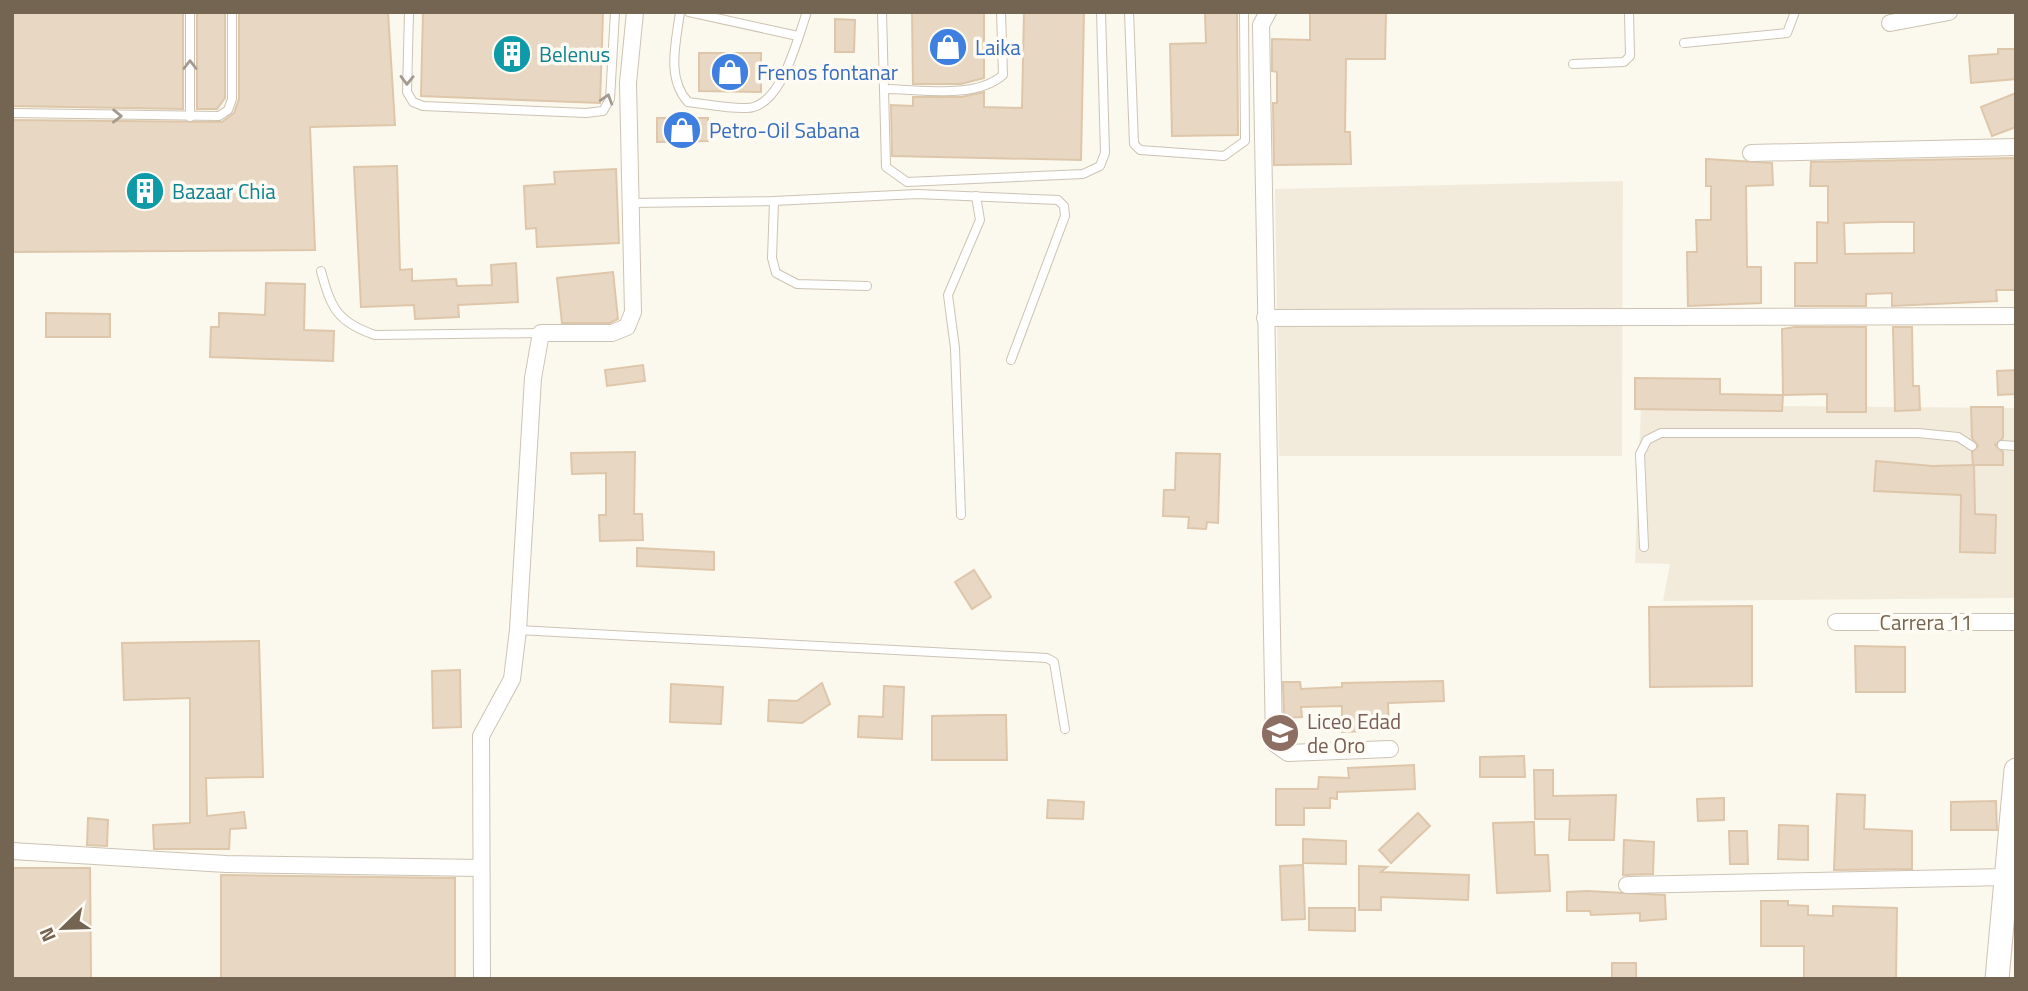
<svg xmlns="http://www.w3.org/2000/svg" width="2028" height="991" font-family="'Titillium Web',sans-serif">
	<rect width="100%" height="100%" fill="#fbf8ed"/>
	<g fill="#f2ebdc">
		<polygon points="1623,181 1622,456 1279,456 1275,189"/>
		<polygon points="1641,405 2016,408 2016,598 1663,601 1670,564 1635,563"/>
	</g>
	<g fill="#e8d8c3" stroke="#dec6aa" stroke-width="2" fill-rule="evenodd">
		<polygon points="12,12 183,12 183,109 12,106"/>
		<polygon points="197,12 225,12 225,98 217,109 197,109"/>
		<polygon points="239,12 388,12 395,125 310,127 315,250 12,252 12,120 222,122 234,113 239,99"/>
		<polygon points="423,12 603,12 600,103 421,96"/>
		<polygon points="912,12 984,12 984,78 961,84 913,84"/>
		<polygon points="1024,12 1084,12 1081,160 892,156 891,105 913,106 913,97 962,97 984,92 984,107 1022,108"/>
		<polygon points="1205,12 1237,12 1238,135 1172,136 1170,44 1206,43"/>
		<polygon points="1310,12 1386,12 1385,59 1346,59 1345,132 1350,132 1351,164 1274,165 1273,103 1277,103 1277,72 1272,71 1272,39 1310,40"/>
		<polygon points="835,19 855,20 854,52 835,52"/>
		<polygon points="1998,49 2016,49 2016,79 1971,83 1969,56 1998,54"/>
		<polygon points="699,53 761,53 761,92 699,91"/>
		<polygon points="2016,93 2016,127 1992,136 1981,107"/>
		<polygon points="657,118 708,118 708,141 657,142"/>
		<path d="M2016 158V290H1996L1997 301 1892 306V293L1866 294V306H1795V263H1817V222L1828 223V186H1810L1811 162ZM1882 222H1914V253L1845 254 1844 223Z"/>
		<polygon points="1706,159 1772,163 1773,185 1746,186 1747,267 1761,267 1761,303 1688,306 1687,252 1697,252 1696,220 1711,220 1711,186 1706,186"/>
		<polygon points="397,166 400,270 412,269 412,281 456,279 457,286 492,285 491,265 516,263 518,302 458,305 459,317 415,319 414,305 361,307 354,167"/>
		<polygon points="616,169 619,243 537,247 536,228 526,229 524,186 555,184 554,172"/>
		<polygon points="613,272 618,319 610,323 562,323 557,278"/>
		<polygon points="266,283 305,284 304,330 334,331 333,361 210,357 211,327 219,327 219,313 265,315"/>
		<polygon points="46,313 110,314 110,337 46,337"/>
		<polygon points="1795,327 1866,327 1866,412 1827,412 1827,394 1783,395 1782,411 1635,409 1635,378 1720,379 1720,394 1783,395 1782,329"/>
		<polygon points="1893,327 1912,327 1913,386 1919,386 1920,410 1895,411"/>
		<polygon points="643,365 645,381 607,386 605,370"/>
		<polygon points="2016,370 2016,394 1998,395 1997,371"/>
		<polygon points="1971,407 2003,407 2003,438 1995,445 2003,452 2003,465 1973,465 1972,452 1978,446 1972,438"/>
		<polygon points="635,452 634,514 642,514 643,540 600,541 599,515 606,515 606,473 572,474 571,453"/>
		<polygon points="1176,453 1220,454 1218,523 1207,522 1206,529 1188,528 1189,517 1163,516 1164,490 1175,490"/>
		<polygon points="1876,461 1932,466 1974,465 1975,514 1996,515 1995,553 1960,552 1961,495 1874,491"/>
		<polygon points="637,548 714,552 714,570 637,566"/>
		<polygon points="974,570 991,597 972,609 955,582"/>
		<polygon points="1752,606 1752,686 1650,687 1649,607"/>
		<polygon points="259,641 263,777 206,778 207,816 244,812 246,828 230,829 229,849 154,849 153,825 190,823 190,698 124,700 122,643"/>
		<polygon points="1855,646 1905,647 1905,692 1856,692"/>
		<polygon points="460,670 461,727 433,728 432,671"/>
		<polygon points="1443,681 1444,701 1388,703 1389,730 1342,732 1342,706 1301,707 1302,717 1284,718 1283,682 1300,682 1301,689 1342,687 1342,683"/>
		<polygon points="822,683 830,704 802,723 768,721 769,700 797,701"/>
		<polygon points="671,684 723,687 721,724 670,722"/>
		<polygon points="884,686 904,687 902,739 858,737 859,716 883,717"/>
		<polygon points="987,715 1006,715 1007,760 932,760 932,716"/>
		<polygon points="1524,756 1525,777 1480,777 1480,757"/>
		<polygon points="1414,765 1415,789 1337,792 1337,799 1330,798 1330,808 1304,808 1304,825 1276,825 1276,789 1318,789 1319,777 1349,778 1348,768"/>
		<polygon points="1534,770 1553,770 1553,796 1616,795 1614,840 1569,840 1570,819 1535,819"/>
		<polygon points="1837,794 1865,795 1864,829 1912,831 1912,869 1834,870"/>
		<polygon points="1724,798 1724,820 1698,821 1697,799"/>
		<polygon points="1048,800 1084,802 1083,819 1047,818"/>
		<polygon points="1996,801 1997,830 1951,830 1951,802"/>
		<polygon points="1418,813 1430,826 1391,863 1379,850"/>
		<polygon points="88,818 108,820 107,846 87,845"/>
		<polygon points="1534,822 1535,855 1548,855 1550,891 1497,893 1493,823"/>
		<polygon points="1779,825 1808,826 1808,860 1778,859"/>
		<polygon points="1729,831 1747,831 1748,864 1730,864"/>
		<polygon points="1303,839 1346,841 1346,864 1303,863"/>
		<polygon points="1624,840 1654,842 1653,874 1623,875"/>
		<polygon points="1303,865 1305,919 1282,920 1280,866"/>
		<polygon points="1359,866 1387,867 1381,872 1469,875 1468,900 1381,897 1381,910 1359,910"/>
		<polygon points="12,868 90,868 91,979 12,979"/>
		<polygon points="221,875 455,878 455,979 221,979"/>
		<polygon points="1587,891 1665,895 1666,919 1640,921 1640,913 1591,915 1590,911 1567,911 1567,892"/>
		<polygon points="1761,901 1788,901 1788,905 1808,906 1808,915 1833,916 1833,906 1897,908 1896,979 1804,979 1804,946 1761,946"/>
		<polygon points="1309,908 1355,908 1355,931 1309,930"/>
		<rect x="1612" y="963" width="24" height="16"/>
	</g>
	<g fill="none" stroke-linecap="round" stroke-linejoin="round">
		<g stroke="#cdc3b4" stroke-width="10">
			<g id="lane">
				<polyline points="409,12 407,92 413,102 423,106 586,113 603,111 610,99 615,12"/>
				<path d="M680 12C676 43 666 78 688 102 707 104 728 109 747 108 782 107 797 39 807 12"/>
				<polyline points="689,12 798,36"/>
				<polyline points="882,12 886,167 907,182 1083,174 1100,166 1105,153 1101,12"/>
				<polyline points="1129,12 1134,144 1140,150 1224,156 1245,141 1244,12"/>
				<polyline points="1684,43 1787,33 1795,12"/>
				<polyline points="1573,64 1624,62 1630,56 1629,12"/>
				<path d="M884 89C920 89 974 100 1003 75L1001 12"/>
				<polyline points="12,113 219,116 228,110 232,99 232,12"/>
				<polyline points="190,117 190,12"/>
				<polyline points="774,201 772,258 776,273 797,284 867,286"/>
				<polyline points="630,203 774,201 917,194 1058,200 1064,206 1065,216 1011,360"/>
				<path d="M321 271C331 308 337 322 375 335L541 333"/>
				<polyline points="2002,445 2016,446"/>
				<polyline points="961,515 955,348 948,295 980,220 976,196"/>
				<polyline points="1644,547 1640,454 1647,440 1661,433 1918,433 1958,437 1972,446"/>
				<polyline points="518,630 1047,658 1054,662 1065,729"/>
			</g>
		</g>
		<g stroke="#cdc3b4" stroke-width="18">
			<g id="street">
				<polyline points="1268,12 1261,25 1274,743 1288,753 1390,749"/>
				<polyline points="1890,23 1949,12"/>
				<polyline points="1751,153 2016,147"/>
				<polyline points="1265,318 2016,316"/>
				<polyline points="1836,622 2016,622"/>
				<polyline points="12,851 226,864 481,868"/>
				<polyline points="1627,885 2007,877"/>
				<polyline points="482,979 481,736 512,679 518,630 533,378 541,333 612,333 627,327 633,312 628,83 635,12"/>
			</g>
		</g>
		<g stroke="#cfc3b2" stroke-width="25">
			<polyline id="secondary" points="1997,979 2016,770"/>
		</g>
		<use href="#lane" stroke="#fff" stroke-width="8"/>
		<use href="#street" stroke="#fff" stroke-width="16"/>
		<use href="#secondary" stroke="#fff" stroke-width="23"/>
	</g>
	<defs><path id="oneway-chevron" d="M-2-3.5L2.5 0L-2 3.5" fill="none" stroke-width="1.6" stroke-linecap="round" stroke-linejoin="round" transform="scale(1.75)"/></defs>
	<g stroke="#a59a8f">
		<use href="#oneway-chevron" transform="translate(190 65) rotate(-90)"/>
		<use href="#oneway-chevron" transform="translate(407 80) rotate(91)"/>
		<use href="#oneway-chevron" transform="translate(607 99) rotate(-73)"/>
		<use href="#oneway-chevron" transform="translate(117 116) rotate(1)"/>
	</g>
	<defs>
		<g id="shop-disc" transform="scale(2.0125)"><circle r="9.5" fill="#3f7fe0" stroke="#fefbf4"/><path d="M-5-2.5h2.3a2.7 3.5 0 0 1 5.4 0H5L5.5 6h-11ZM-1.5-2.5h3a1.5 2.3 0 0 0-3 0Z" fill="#fff"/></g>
		<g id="building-disc" transform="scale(2.0125)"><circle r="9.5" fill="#0f9aa8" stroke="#fefbf4"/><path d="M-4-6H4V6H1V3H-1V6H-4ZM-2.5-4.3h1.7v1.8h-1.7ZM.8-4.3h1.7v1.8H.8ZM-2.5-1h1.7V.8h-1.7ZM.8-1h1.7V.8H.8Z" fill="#fff"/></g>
		<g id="school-disc" transform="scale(2.0125)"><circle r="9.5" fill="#8d6e63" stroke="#fefbf4"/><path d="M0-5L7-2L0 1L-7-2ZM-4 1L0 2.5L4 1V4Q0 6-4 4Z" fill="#fff"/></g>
	</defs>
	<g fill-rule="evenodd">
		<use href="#shop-disc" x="948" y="47"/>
		<use href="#building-disc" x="512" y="54"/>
		<use href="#shop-disc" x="730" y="72"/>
		<use href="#shop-disc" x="682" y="130"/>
		<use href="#building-disc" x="145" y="191"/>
		<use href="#school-disc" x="1280" y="733"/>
	</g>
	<g text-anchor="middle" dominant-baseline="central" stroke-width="7" stroke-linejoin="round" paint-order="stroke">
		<g font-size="21" fill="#366cbe" stroke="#fefbf4" text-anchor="start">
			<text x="975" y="47">Laika</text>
			<text x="757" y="72">Frenos fontanar</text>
			<text x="709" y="130">Petro-Oil Sabana</text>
		</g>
		<g font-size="21" fill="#0d838f" stroke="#fefbf4" text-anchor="start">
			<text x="539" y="54">Belenus</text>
			<text x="172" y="191">Bazaar Chia</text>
		</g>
		<g font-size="21" fill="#746452" stroke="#fefbf4">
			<text x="1926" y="622">Carrera 11</text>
		</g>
		<g font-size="21" fill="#785e54" stroke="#fefbf4" text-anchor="start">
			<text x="1307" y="721">Liceo Edad<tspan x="1307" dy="24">de Oro</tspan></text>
		</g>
	</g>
	<rect width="2028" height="991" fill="none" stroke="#746452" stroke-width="28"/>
	<g transform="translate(63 928) rotate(247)" stroke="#fefbf4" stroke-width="5" paint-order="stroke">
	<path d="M0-5L12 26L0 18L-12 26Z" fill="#746452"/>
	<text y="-10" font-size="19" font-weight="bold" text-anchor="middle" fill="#746452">N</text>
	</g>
</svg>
